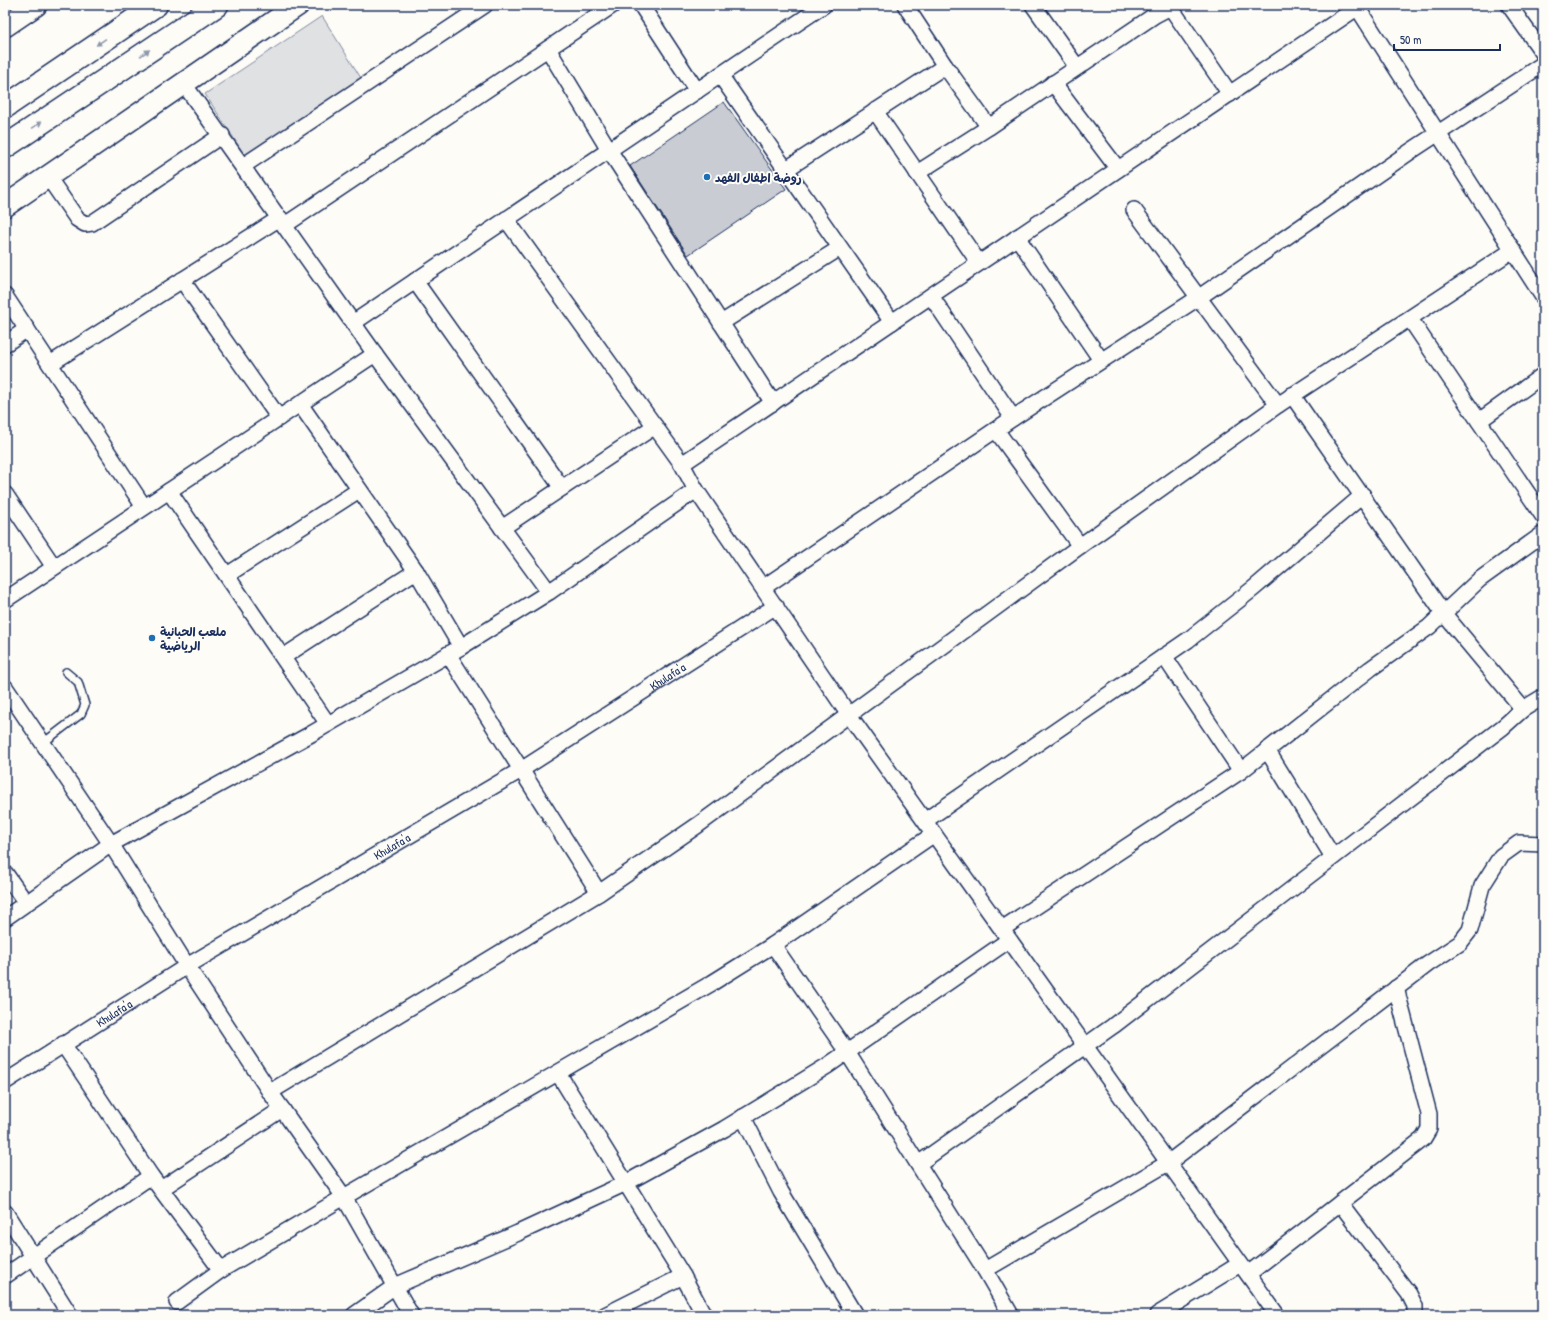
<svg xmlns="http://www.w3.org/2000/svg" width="1548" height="1320" font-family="'Patrick Hand','Playpen Sans Arabic',sans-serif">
	<rect width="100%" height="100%" fill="#fdfcf7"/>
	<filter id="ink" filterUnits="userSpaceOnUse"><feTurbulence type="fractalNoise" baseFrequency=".025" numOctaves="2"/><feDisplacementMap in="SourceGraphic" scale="8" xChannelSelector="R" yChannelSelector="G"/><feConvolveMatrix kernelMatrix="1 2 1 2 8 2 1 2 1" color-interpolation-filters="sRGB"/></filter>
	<g filter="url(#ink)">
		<polygon fill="#e0e1e3" stroke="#7e88a0" points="322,16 361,78 246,157 205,94"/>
		<polygon fill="#c9ccd3" stroke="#1b2f5e" points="724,102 786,189 688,255 630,166"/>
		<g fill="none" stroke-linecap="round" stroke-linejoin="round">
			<g stroke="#1b2f5e" stroke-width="10">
				<polyline id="lane" points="43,743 81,714 85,705 78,682 66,672"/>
			</g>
			<g stroke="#1b2f5e" stroke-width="18">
				<g id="street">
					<polyline points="641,5 697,91"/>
					<polyline points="905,5 945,66 989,127"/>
					<polyline points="1033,5 1077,67"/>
					<polyline points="1169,5 1230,94"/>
					<polyline points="1509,5 1543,53"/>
					<polyline points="1357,7 1543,297"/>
					<polyline points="548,49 609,150 773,403"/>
					<polyline points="720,75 892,322"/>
					<polyline points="1053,83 1118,169"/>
					<polyline points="184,84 375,354 549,592"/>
					<polyline points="875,111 979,263"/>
					<polyline points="243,166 485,5"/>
					<polyline points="785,170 945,66"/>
					<polyline points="917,173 989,127 1155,15 1174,5"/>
					<polyline points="48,177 77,219 85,224 92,223 222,135"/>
					<polyline points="1134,210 1278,405"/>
					<polyline points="506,219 682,464 696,490 849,715 1277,1315"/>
					<polyline points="285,225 613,5"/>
					<polyline points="1017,237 1101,360"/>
					<polyline points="182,280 279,418"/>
					<polyline points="415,281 562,488"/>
					<polyline points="5,296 144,507"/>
					<polyline points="931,296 1013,418"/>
					<polyline points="1410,319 1543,516"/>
					<polyline points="353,323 824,5"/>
					<polyline points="721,323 840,248"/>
					<polyline points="5,344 27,329"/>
					<polyline points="50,364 280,218"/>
					<polyline points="300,404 416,571 461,647"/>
					<polyline points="1479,421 1543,375"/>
					<polyline points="996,430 1080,546"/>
					<polyline points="682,464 1361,5"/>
					<polyline points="169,491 328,724"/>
					<polyline points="5,494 54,567"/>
					<polyline points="502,528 655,426"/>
					<polyline points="227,575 359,490"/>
					<polyline points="764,587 1013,418 1198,298 1411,151 1543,64"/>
					<polyline points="5,600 375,354"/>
					<polyline points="448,654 599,893"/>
					<polyline points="1164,656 1241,771"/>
					<polyline points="283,657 416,571"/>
					<polyline points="5,687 111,844 187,966 270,1092 344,1197 411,1315"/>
					<polyline points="1523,709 1543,697"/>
					<polyline points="1267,750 1333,857"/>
					<polyline points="926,820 1188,640 1254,588 1363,495"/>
					<polyline points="5,873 26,903"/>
					<polyline points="5,918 111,844 311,734 461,647 549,592 696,490"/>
					<polyline points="1002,929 1241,771 1370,669 1429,627 1479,580 1543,534"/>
					<polyline points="773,945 847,1052 985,1270 1011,1315"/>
					<polyline points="63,1044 151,1176 221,1270"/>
					<polyline points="558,1073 683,1276 704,1315"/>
					<path id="s1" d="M5 1082 187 966 521 770 776 606"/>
					<polyline points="270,1092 599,893 698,825 1080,546 1278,405 1513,250"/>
					<polyline points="743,1117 781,1192 855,1315"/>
					<polyline points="918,1164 1113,1026 1503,727 1523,709 1444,614 1292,395"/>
					<polyline points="161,1189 282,1109"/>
					<polyline points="1340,1203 1409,1294 1415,1306 1415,1315"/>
					<polyline points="5,1212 70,1315"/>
					<polyline points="985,1270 1168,1163 1428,964 1460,943 1470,930 1482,886 1501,856 1519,843 1543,844"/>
					<polyline points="1248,1274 1423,1139 1429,1129 1429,1114 1396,988"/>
					<polyline points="5,1276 151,1176"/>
					<polyline points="177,1302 221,1270 344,1197 712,983 773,945 934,834"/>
					<polyline points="354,1315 395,1286 518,1233 626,1183 724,1129 827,1066 1009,940"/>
					<polyline points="605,1315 683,1276"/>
					<polyline points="1157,1315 1240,1264"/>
				</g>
			</g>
			<g stroke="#1b2f5e" stroke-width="24">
				<g id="secondary">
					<polyline points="5,26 36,5"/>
					<polyline points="5,206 298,5"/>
				</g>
			</g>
			<g stroke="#1b2f5e" stroke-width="25">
				<g id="highway">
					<polyline points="5,107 156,5"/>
					<polyline points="5,147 217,5"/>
				</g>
			</g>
			<use href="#lane" stroke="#fdfcf7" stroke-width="7"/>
			<use href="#street" stroke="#fdfcf7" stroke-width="15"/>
			<use href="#secondary" stroke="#fdfcf7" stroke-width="21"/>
			<use href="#highway" stroke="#fdfcf7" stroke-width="22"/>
		</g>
		<defs><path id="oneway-solid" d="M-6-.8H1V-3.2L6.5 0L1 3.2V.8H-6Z"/></defs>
		<g fill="#8c96aa">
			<use href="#oneway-solid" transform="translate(101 42) rotate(146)"/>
			<use href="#oneway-solid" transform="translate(145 53) rotate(-34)"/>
			<use href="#oneway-solid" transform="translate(37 125) rotate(-34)"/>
		</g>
	</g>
	<g fill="#1f6fb2" stroke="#fdfcf7" stroke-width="1.5">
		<circle cx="707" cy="177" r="4"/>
		<circle cx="152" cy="638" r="4"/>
	</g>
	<g text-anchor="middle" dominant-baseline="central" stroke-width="4" stroke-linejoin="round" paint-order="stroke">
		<g font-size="12" font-weight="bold" fill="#1b2f5e" stroke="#fdfcf7" text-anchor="start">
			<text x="715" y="177">روضة اطفال الفهد</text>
			<text x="160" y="631">ملعب الحبانية<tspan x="160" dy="14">الرياضية</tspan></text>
		</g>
		<g font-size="12" fill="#1b2f5e" stroke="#fdfcf7">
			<text stroke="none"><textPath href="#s1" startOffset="777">Khulafa'a</textPath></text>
			<text stroke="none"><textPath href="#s1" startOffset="453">Khulafa'a</textPath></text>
			<text stroke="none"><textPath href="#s1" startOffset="129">Khulafa'a</textPath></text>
		</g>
	</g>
	<rect width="1548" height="1320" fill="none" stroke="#fdfcf7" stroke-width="20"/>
	<rect x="10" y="10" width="1528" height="1300" fill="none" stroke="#1b2f5e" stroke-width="1.5" filter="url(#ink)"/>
	<path d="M1394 44v6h106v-6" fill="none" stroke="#1b2f5e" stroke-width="2"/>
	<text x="1400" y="44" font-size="12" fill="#1b2f5e" stroke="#fdfcf7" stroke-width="3" paint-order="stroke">50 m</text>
</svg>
